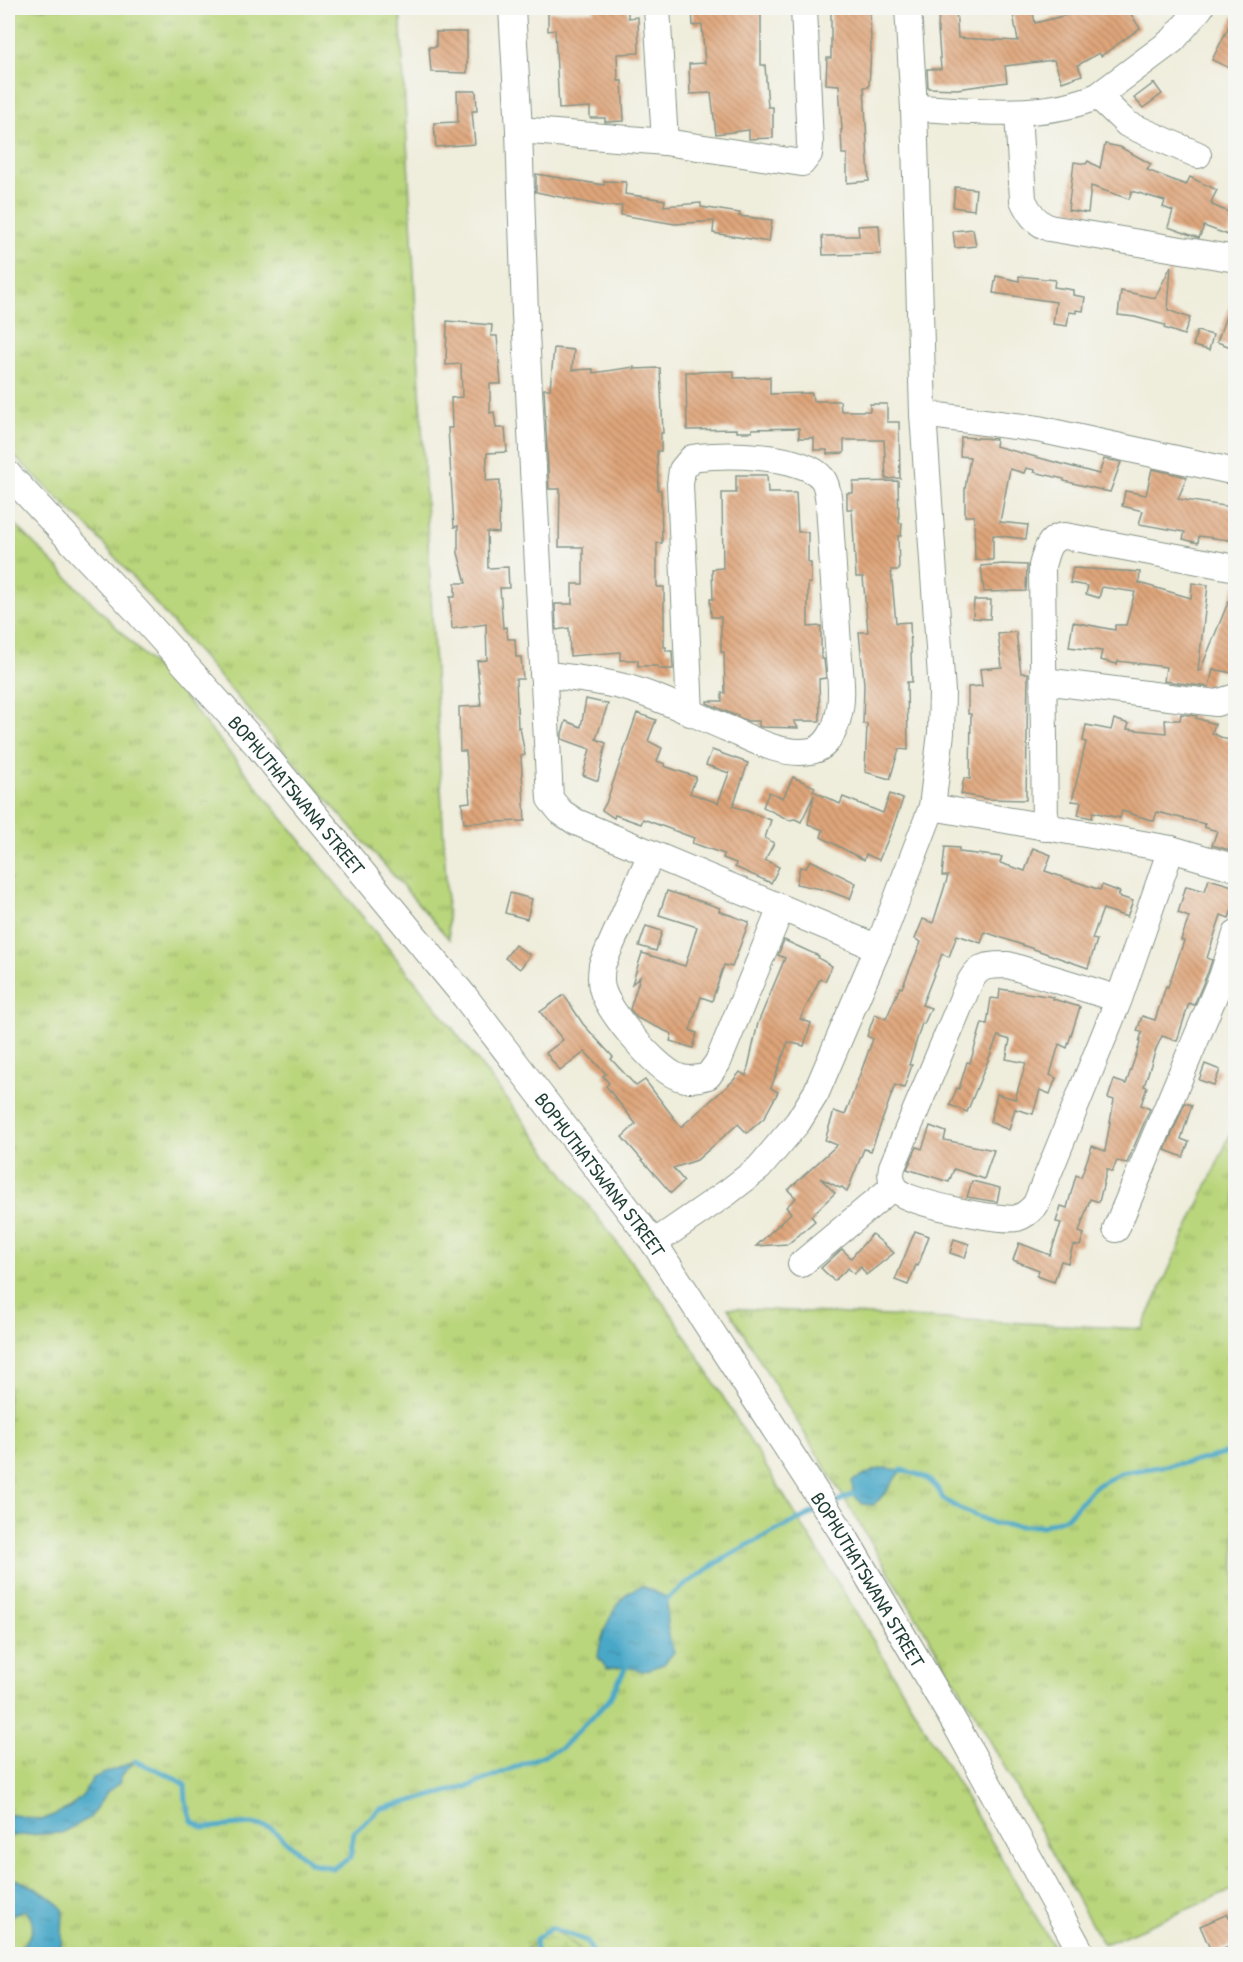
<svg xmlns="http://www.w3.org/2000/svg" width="1243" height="1962" font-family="'Patrick Hand',sans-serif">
	<defs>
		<pattern id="grass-tufts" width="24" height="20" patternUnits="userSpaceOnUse" patternTransform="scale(1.5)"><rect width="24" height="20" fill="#bad67c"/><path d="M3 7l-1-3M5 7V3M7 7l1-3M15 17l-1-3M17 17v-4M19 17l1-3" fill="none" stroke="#97af66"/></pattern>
		<pattern id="wetland-marsh" width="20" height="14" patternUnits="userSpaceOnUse" patternTransform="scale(1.5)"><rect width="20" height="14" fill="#bad67c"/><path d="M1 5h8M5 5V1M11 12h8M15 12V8" fill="none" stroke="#97af66"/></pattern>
		<pattern id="water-ripples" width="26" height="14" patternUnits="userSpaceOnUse" patternTransform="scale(1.5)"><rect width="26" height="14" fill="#49a8c8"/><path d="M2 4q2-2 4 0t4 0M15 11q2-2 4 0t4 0" fill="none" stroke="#3c8aa3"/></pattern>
		<pattern id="building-back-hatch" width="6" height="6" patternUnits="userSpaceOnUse" patternTransform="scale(1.5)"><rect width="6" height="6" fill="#dfa57a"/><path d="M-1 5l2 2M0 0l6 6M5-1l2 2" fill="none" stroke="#b48865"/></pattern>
	</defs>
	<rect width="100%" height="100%" fill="#f6f6f2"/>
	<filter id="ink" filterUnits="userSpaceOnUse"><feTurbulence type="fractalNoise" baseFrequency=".0167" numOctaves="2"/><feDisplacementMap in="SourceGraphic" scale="12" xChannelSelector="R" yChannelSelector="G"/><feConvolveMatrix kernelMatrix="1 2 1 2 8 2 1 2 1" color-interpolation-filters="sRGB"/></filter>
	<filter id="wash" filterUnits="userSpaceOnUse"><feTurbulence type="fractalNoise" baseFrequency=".008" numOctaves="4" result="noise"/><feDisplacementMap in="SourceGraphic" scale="24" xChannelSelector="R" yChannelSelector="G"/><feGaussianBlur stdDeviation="1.35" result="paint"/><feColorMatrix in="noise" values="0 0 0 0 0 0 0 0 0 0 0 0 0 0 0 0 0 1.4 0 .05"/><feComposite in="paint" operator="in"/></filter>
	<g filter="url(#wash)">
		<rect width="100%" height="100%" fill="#efeddb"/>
		<g fill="url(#grass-tufts)" stroke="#6c8a58" stroke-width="1.5">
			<polygon points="8,8 400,8 449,939 93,532 8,450"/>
			<polygon points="8,517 181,693 440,1012 673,1316 870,1635 1058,1954 8,1954"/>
			<polygon points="1235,1124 1235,1889 1103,1945 973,1710 728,1308 1142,1329"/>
		</g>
		<polygon fill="url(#wetland-marsh)" stroke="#6c8a58" stroke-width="1.5" points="551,1928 579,1948 580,1954 472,1954 478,1949 523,1952"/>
		<g fill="url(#water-ripples)" stroke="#34727e" stroke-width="1.5">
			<polygon points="886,1468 901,1470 883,1496 873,1505 862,1504 853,1494 852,1481 875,1470"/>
			<path d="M642 1586 668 1598C665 1618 667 1633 674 1652L664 1664 643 1671 626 1667 607 1669 598 1657C600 1637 612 1606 629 1592 632 1589 638 1588 642 1586Z"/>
			<polygon points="135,1761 122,1775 119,1783 107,1792 90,1818 61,1833 8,1836 8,1814 42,1820 69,1808 83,1795 93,1778"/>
			<path d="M8 1877C29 1883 47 1893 63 1909L62 1941 57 1954H14C28 1939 41 1930 26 1910L13 1914 8 1922Z"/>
		</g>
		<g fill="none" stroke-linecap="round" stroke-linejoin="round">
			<g stroke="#49a8c8" stroke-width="5">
				<path d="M901 1470C920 1474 936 1479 943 1499L958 1508 995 1524 1018 1526H1042L1067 1517 1094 1487 1120 1473 1196 1461 1236 1451"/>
				<polyline points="833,1504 853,1494"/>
				<path d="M663 1604C671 1594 682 1588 692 1580 731 1551 775 1531 819 1510"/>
				<polyline points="135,1761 169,1775 185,1785 186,1802 192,1821 203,1828 252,1824 271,1828 311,1863 333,1868 350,1858 354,1832 380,1809 470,1786 561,1748 609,1700 628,1663"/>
				<polyline points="537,1954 535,1940 551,1928 587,1941 593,1954"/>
			</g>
		</g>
		<g id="blocks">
			<g fill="url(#building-back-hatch)">
				<polygon points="593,8 628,8 628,18 638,17 639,53 617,54 618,81 622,81 624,121 605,122 605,118 590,118 590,107 559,109 555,30 548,31 548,12 594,11"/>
				<polygon points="692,8 761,8 761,65 765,65 768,107 773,107 773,138 749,139 749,130 716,134 711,93 690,94 689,64 705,63 702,25 693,26"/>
				<polygon points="831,8 870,8 871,48 869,87 864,87 869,181 847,183 847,154 842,154 841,130 842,130 839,85 826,84 827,58 831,58"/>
				<polygon points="939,8 956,8 958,38 1018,41 1012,9 1020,8 1032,8 1035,23 1083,11 1080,8 1127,8 1140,28 1101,56 1099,53 1078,65 1082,75 1062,82 1054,60 1005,66 1007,82 957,89 928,88 927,69 941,69 938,30"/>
				<polygon points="1236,12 1236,71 1212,60"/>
				<polygon points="436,32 467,32 467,73 431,72 429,47 436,47"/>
				<polygon points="1154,83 1162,94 1143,108 1134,98"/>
				<polygon points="457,91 476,91 477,111 472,111 475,144 436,147 434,123 458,122"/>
				<polygon points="1105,144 1120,147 1151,164 1147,170 1186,185 1190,177 1217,190 1211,202 1213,203 1212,205 1236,215 1228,235 1204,226 1199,238 1168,227 1173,211 1163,207 1165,201 1132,191 1129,199 1091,186 1088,213 1068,210 1074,162 1086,164 1088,161 1100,168"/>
				<polygon points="536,174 604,185 604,181 626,182 625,194 665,200 664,206 701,203 701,207 740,213 739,216 772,220 769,242 713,233 714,221 675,224 621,215 622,206 603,206 536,192"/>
				<polygon points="955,187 976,189 974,210 953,207"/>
				<polygon points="879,225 881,254 823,255 822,236 859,236 858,226"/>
				<polygon points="973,229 976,246 955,248 953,231"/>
				<polygon points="1171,266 1168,310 1190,318 1184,335 1164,328 1165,325 1135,317 1118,315 1121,291 1155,298"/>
				<polygon points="996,276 1019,281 1019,276 1055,280 1054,287 1073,290 1073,295 1085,297 1083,311 1076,310 1076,313 1069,312 1067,326 1053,324 1056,302 993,293"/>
				<polygon points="1233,296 1236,297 1236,335 1231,347 1217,342"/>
				<polygon points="447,321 492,325 491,336 497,336 501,384 490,384 490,413 494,412 496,428 505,428 507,452 487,453 486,481 500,480 499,533 487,532 488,568 508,567 509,588 500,588 503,628 506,627 508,639 515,639 516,657 521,657 523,679 516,679 518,728 520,727 525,755 521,756 525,821 464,823 462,803 470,802 466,751 460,751 459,707 481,706 477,661 487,660 486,624 452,629 450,597 455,597 455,583 466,583 458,553 458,526 454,527 448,428 452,428 451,398 462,397 461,364 446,365"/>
				<polygon points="1197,331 1213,335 1209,350 1193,346"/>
				<polygon points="554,348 574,350 572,370 593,369 593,373 634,367 634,369 660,368 663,433 661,433 661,451 657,451 658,490 661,490 662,543 657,543 657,587 664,587 664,647 666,647 666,651 672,651 673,669 658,669 658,666 638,666 638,660 620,660 620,652 570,656 569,628 556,630 555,604 572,604 572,584 583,584 583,547 559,547 560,489 549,489 544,389 550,389"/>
				<polygon points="734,371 734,378 770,377 770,394 812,393 813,401 840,401 841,411 870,411 870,404 887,404 887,422 899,422 900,478 886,479 884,440 844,440 844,453 827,454 827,450 814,450 814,438 799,438 799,428 752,429 752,432 737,432 737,429 687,430 686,372"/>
				<polygon points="961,437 996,439 995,446 1099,474 1104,459 1121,462 1110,492 1064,481 1064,479 1034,472 1035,470 1026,468 1024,473 1010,469 1000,522 1028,525 1026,539 993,535 993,560 975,560 974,516 965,516 965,489 970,457 960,456"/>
				<polygon points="1152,469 1187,477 1178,499 1232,507 1231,511 1236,512 1236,541 1199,536 1198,543 1183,539 1185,532 1139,524 1143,511 1122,506 1125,491 1146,495"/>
				<polygon points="736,475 767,475 768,493 796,493 798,532 808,532 808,563 811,563 811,583 808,583 808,627 821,626 821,659 824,659 826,678 819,679 820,721 794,721 798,728 762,727 759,726 759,721 748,721 738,717 738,715 734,715 707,703 707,701 722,701 722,693 725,693 724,652 721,652 721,617 711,617 710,599 713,599 712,569 723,568 722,493 736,493"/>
				<polygon points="898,481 899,523 902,523 901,536 898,536 899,570 891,570 896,623 910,622 912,682 907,682 908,750 899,749 890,779 865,772 867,724 863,724 864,684 859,632 868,632 863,577 856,577 852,509 847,509 847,493 853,493 853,482"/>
				<polygon points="1003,564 1027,565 1026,591 984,592 981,566"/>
				<polygon points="1073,568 1140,572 1139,583 1191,598 1192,583 1208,585 1198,671 1200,671 1236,583 1236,658 1232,673 1213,669 1209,687 1164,681 1166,667 1118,661 1117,664 1100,660 1102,651 1069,647 1073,622 1115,630 1115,625 1126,625 1135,592 1102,587 1099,598 1086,594 1088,586 1070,583"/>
				<polygon points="974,600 991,600 990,619 973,618"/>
				<polygon points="1016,632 1021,673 1028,673 1026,800 987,799 961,794 964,778 970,779 971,714 968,714 968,687 982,686 980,669 1002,667 998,634"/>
				<polygon points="586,699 608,704 596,739 606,743 598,781 583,775 590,749 562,739 562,733 566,721 581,727"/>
				<polygon points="637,713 656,720 648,741 662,748 657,761 665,764 664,766 696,777 690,793 718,803 729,773 706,765 712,750 748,763 733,806 771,820 765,838 774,843 765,860 779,867 771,883 735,867 736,863 723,858 724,854 692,843 694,838 643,819 641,824 615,815 614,818 602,810 606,803"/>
				<polygon points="1181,714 1197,716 1196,718 1215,724 1212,733 1225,739 1236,740 1236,852 1212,845 1217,831 1204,827 1205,824 1157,812 1154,821 1122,811 1120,818 1093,812 1092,818 1078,815 1081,802 1072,801 1086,742 1083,741 1086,725 1111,730 1114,719 1129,724 1127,729 1166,733 1165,720 1180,720"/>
				<polygon points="793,777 815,787 813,791 840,804 843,797 883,813 890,794 903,799 892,830 879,860 866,854 864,860 821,837 823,830 808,824 814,795 801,822 795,819 789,820 763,807 769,792 783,798"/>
				<polygon points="945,847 959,848 959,852 1002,857 1000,863 1025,871 1033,848 1051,855 1045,871 1100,890 1102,885 1120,892 1118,896 1133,901 1127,917 1103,909 1092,939 1097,940 1088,968 985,932 981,943 957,935 949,957 942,954 922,1005 931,1008 924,1024 922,1023 909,1065 912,1065 904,1088 895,1085 871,1151 864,1149 847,1192 842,1187 840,1188 820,1178 835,1193 811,1216 815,1221 788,1244 756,1246 791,1213 786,1207 796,1198 788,1190 837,1145 825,1140 834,1111 845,1115 873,1039 867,1036 875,1014 886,1019 900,987 902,988 921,942 915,939 923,919 933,923 948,876 942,876"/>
				<polygon points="810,860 856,883 850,899 826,890 796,884 800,867 806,868"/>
				<polygon points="1209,879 1236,887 1236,898 1229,918 1221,915 1207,958 1212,960 1208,972 1194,1005 1189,1003 1177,1041 1162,1036 1156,1049 1144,1086 1147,1087 1141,1105 1150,1109 1127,1163 1117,1161 1112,1172 1107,1169 1099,1202 1090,1199 1079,1232 1084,1234 1080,1246 1073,1245 1068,1263 1061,1261 1054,1282 1037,1276 1039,1270 1013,1260 1019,1243 1050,1255 1061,1223 1056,1222 1061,1206 1067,1208 1076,1175 1081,1177 1092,1146 1105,1151 1114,1100 1108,1098 1114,1080 1126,1084 1140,1043 1139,1042 1142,1032 1137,1031 1142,1016 1155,1020 1166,986 1168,987 1184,941 1181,940 1189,917 1178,913 1186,886 1205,891"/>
				<polygon points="667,891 706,903 720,908 719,911 749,922 732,967 724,965 712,1001 701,997 690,1030 697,1033 693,1048 670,1041 672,1034 637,1018 630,1009 640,977 632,984 642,953 685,966 697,927 659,915"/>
				<polygon points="510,893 532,899 527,919 505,913"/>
				<polygon points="646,926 662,931 656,951 639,946"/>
				<polygon points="784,940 819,956 818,958 832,966 825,981 820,979 800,1019 811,1023 804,1046 788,1042 771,1088 778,1092 764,1118 747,1133 738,1124 697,1160 673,1168 684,1181 671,1193 622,1137 636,1124 606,1086 609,1083 603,1076 606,1074 585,1052 560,1071 546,1053 563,1040 540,1012 564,995 583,1024 613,1057 611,1059 636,1086 645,1080 681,1127 733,1081 740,1072 746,1076 758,1023 785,958 778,955"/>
				<polygon points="515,945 530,955 520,969 505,958"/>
				<polygon points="1000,989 1054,997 1053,999 1080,1007 1067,1048 1059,1044 1050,1075 1056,1078 1050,1094 1040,1090 1033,1114 1015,1109 1009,1130 990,1122 997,1094 1015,1099 1026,1063 1006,1059 1010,1040 998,1036 967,1112 950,1105 957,1088 959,1089 967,1062 970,1063 982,1023 987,1024 991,998 999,999"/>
				<polygon points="1205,1064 1220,1070 1214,1085 1199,1080"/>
				<polygon points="1185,1103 1192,1105 1181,1139 1189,1142 1183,1157 1165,1150"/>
				<polygon points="930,1126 946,1132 944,1140 994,1150 984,1179 954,1169 949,1182 907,1169 917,1147 922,1149"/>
				<polygon points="972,1181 1000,1188 997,1202 967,1197"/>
				<polygon points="915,1231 929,1236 918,1266 916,1265 908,1285 895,1280"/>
				<polygon points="872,1234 894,1253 866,1275 861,1267 854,1274 848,1268 834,1281 821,1268 842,1249 851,1258"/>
				<polygon points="954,1239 969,1244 965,1258 950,1253"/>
				<polygon points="1228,1914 1229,1917 1236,1914 1236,1943 1212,1953 1200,1926"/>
			</g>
		</g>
	</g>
	<g filter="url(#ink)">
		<use href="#blocks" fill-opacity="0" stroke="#879588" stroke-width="1.5"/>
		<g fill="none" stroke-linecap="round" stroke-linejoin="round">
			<g stroke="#879588" stroke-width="28">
				<g id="minor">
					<polyline points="512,8 519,130 525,314 550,799 561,812 576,822 878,948"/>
					<polyline points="657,8 665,142"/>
					<polyline points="1098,96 1127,124 1198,155"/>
					<path d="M914 108C974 110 1041 120 1098 96L1173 40 1200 8"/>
					<path d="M1018 112 1023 200C1029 213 1036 223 1049 228L1236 259"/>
					<polyline points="519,130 665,142 802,163 809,154 810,144 804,8"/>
					<polyline points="923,414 1038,429 1236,472"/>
					<path id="s1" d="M8 474 134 608 258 746 465 997 654 1243 841 1531 957 1727 1082 1954"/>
					<path d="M543 674C570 678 601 680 628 688 663 698 695 715 729 729 754 740 782 756 811 751 828 748 836 728 839 713 844 694 839 665 838 645 835 598 832 551 829 504 828 496 827 484 822 478 803 454 720 453 692 458L682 470 680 484 690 713"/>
					<polyline points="1044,681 1216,703 1236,697"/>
					<polyline points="932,807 1171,849 1236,868"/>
					<path d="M1045 828 1042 566C1046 552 1048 537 1065 536L1236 568"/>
					<path d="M651 854 602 965C601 973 600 981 602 988 607 1011 655 1067 676 1076 686 1081 697 1079 708 1076L718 1062 781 908"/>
					<path d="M1119 999 1008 965C985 965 977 965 967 988L892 1167C890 1177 891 1185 899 1192 911 1203 1001 1222 1017 1218 1024 1216 1031 1210 1036 1204L1119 999 1171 849"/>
					<polyline points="1116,1229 1222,977 1236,934"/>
					<polyline points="654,1243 728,1192 759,1168 798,1122 816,1093 878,948 932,807 941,733 942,692 923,414 914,108 908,8"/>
					<polyline points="801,1264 893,1187"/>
				</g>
			</g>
			<use href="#minor" stroke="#fff" stroke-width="26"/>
		</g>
	</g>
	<g text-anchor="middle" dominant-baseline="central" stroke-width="5" stroke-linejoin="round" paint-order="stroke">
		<g font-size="20" fill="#1f3d34" stroke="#f6f6f2">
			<text stroke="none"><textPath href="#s1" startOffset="432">BOPHUTHATSWANA STREET</textPath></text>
			<text stroke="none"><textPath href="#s1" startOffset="918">BOPHUTHATSWANA STREET</textPath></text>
			<text stroke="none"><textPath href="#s1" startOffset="1404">BOPHUTHATSWANA STREET</textPath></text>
		</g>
	</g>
	<rect width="1243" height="1962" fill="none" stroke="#f6f6f2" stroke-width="30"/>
</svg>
